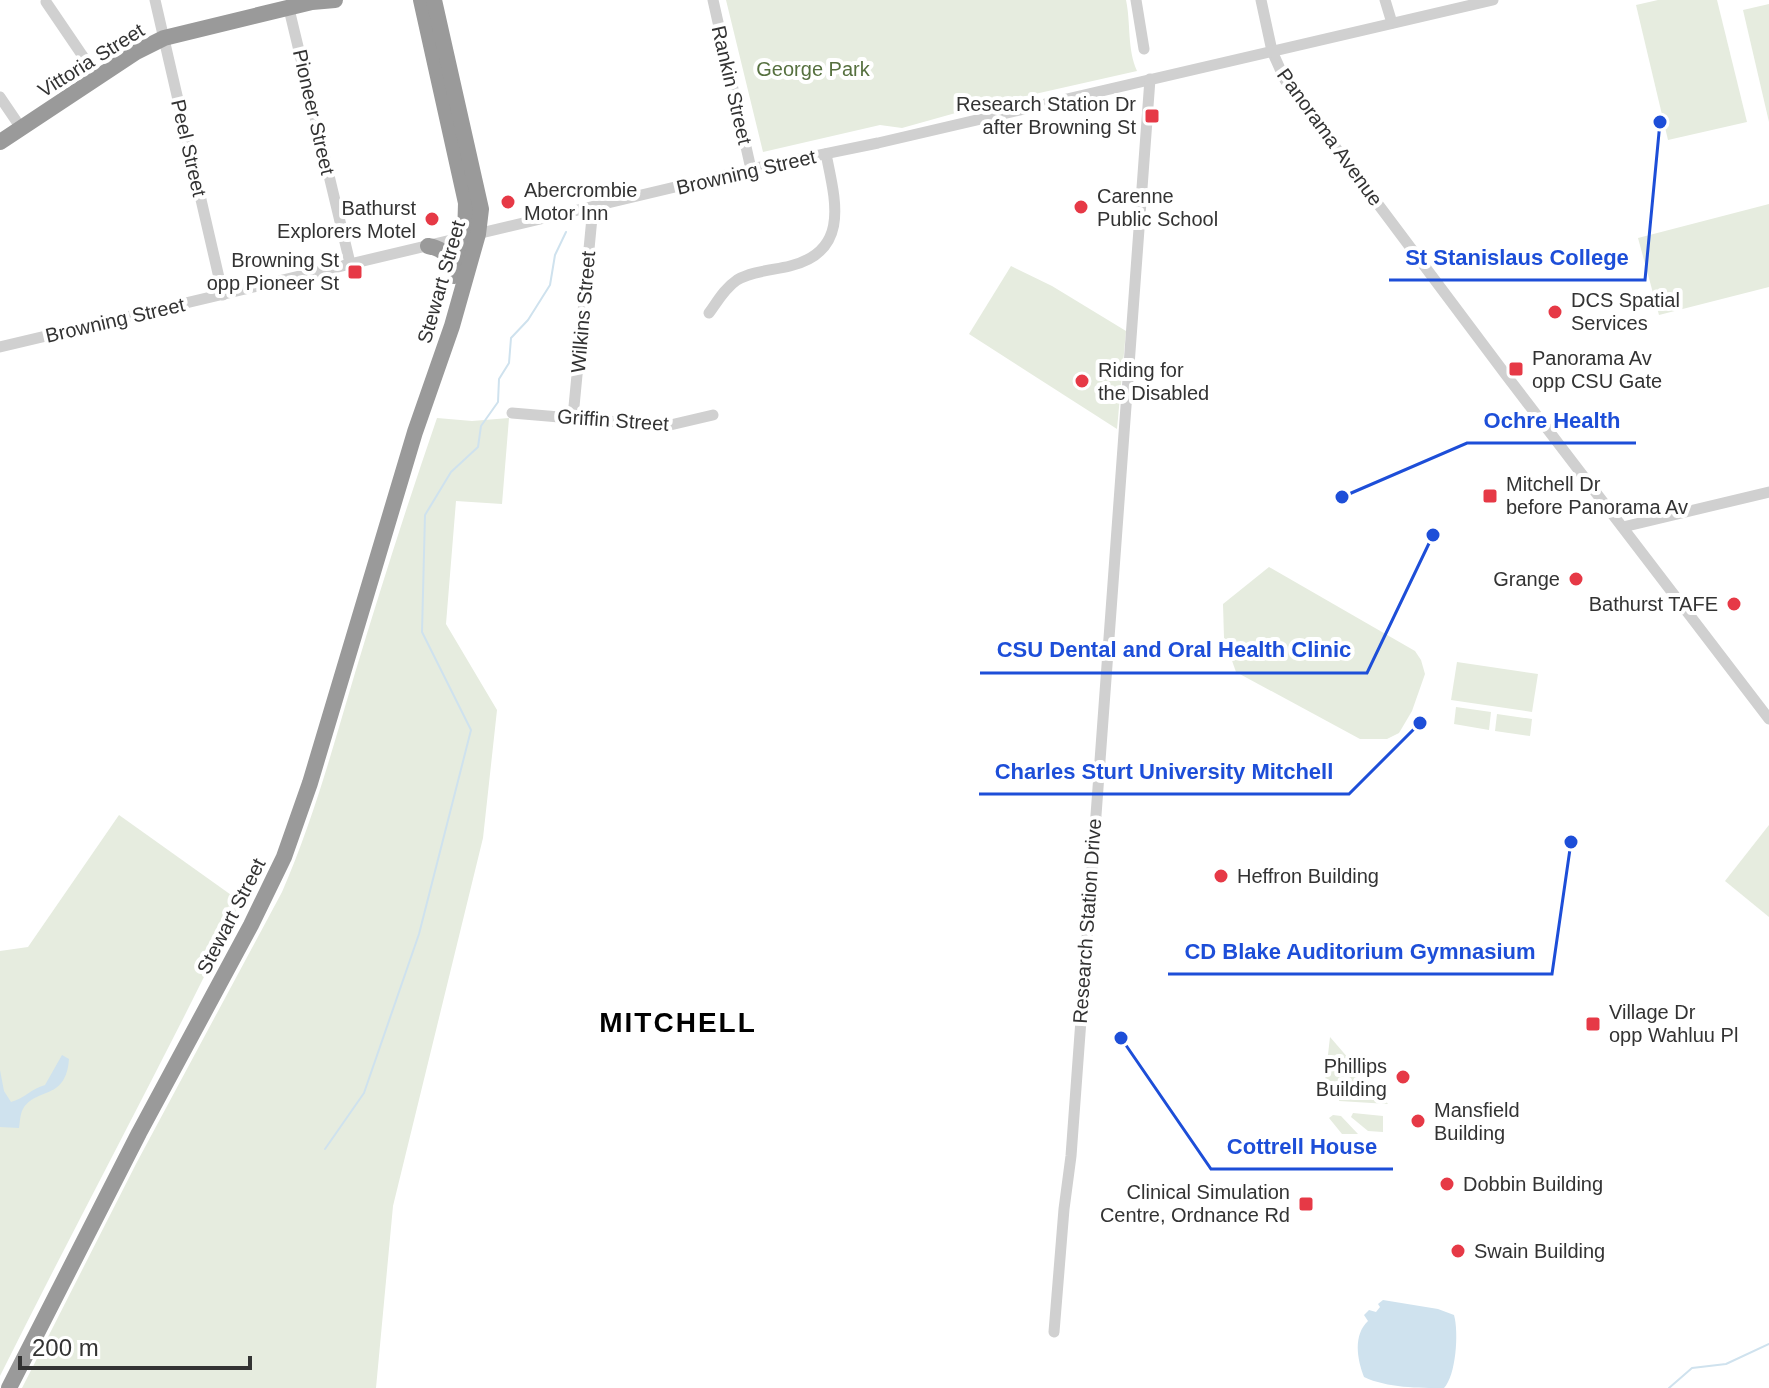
<svg xmlns="http://www.w3.org/2000/svg" width="1769" height="1388" font-family="Arial,sans-serif">
	<rect width="100%" height="100%" fill="#fff"/>
	<g fill="#e6ecdf">
		<path d="M726 0H1126C1131 24 1127 49 1137 71L977 107 902 128 880 125 763 152Z"/>
		<polygon points="1658,0 1717,0 1747,122 1668,140 1636,5"/>
		<polygon points="1769,4 1769,122 1743,10"/>
		<polygon points="1769,204 1769,287 1659,315 1638,238"/>
		<polygon points="1011,266 1052,286 1126,331 1117,429 969,334"/>
		<path d="M437 418 472 421 509 418 502 504 456 501 446 624 497 710 483 838 393 1206 376 1388H22L137 1162 282 892C313 821 333 747 355 673 381 587 408 502 437 418Z"/>
		<polygon points="1269,567 1415,651 1421,660 1425,674 1412,711 1399,733 1387,739 1360,739 1236,672 1224,638 1223,604"/>
		<polygon points="1457,662 1538,674 1532,712 1451,700"/>
		<polygon points="1456,707 1491,712 1489,730 1454,724"/>
		<polygon points="1497,714 1532,719 1530,736 1495,731"/>
		<path d="M119 815 241 902C164 1061 79 1217 0 1376V951L28 947Z"/>
		<polygon points="1769,825 1769,917 1725,881"/>
		<polygon points="1330,1037 1388,1104 1339,1101 1340,1091 1324,1090"/>
		<polygon points="1353,1113 1383,1116 1383,1132 1368,1131 1351,1117"/>
		<polygon points="1333,1115 1341,1116 1358,1134 1342,1134 1329,1118"/>
	</g>
	<g fill="#cfe2ee">
		<path d="M62 1055 69 1059C66 1101 36 1087 23 1109 20 1114 20 1122 19 1128L0 1127V1070L4 1091 11 1102C25 1098 31 1089 45 1085Z"/>
		<path d="M1383 1300 1438 1309 1454 1315C1459 1332 1456 1376 1444 1388 1419 1388 1387 1388 1364 1377 1357 1359 1353 1335 1368 1321L1364 1315 1369 1310 1376 1312 1380 1307 1378 1304Z"/>
	</g>
	<g fill="none" stroke-linecap="round" stroke-linejoin="round">
		<g stroke="#cfe2ee" stroke-width="2">
			<polyline points="325,1149 364,1093 419,934 471,730 422,632 425,515 451,472 478,447 481,426 498,402 499,379 509,363 511,338 528,320 550,285 555,255 566,232"/>
			<polyline points="1669,1388 1692,1368 1726,1364 1769,1344"/>
		</g>
		<g stroke="#d0d0d0" stroke-width="11">
			<polyline points="155,0 223,295"/>
			<polyline points="713,0 751,169"/>
			<polyline points="1136,0 1144,49"/>
			<polyline points="1261,0 1272,51 1285,80 1506,375 1769,719"/>
			<polyline points="1385,0 1392,23"/>
			<polyline points="46,2 97,77"/>
			<polyline points="289,9 350,263"/>
			<polyline points="0,97 21,128"/>
			<path d="M709 313C717 302 725 288 737 280 752 271 774 270 790 266 851 251 835 199 826 154"/>
			<polyline points="0,347 751,169 878,143 1493,0"/>
			<polyline points="512,413 666,426 713,415"/>
			<polyline points="573,417 593,207"/>
			<polyline points="1623,527 1769,492"/>
			<polyline points="1054,1332 1064,1209 1071,1156 1150,79"/>
		</g>
		<g stroke="#9a9a9a" stroke-width="16">
			<polyline points="421,0 466,203 465,238 457,272"/>
			<polyline points="0,142 136,52 164,38 312,2 335,0"/>
			<path d="M428 246C445 249 453 259 454 276"/>
			<polyline points="9,1388 139,1133 251,925 284,857 310,783 415,432 452,326 478,234 481,209 434,0"/>
		</g>
	</g>
	<g fill="#e63946" stroke="#fff" stroke-width="3">
		<rect x="1144" y="108" width="16" height="16" rx="4"/>
		<circle cx="508" cy="202" r="8"/>
		<circle cx="1081" cy="207" r="8"/>
		<circle cx="432" cy="219" r="8"/>
		<rect x="347" y="264" width="16" height="16" rx="4"/>
		<circle cx="1555" cy="312" r="8"/>
		<rect x="1508" y="361" width="16" height="16" rx="4"/>
		<circle cx="1082" cy="381" r="8"/>
		<rect x="1482" y="488" width="16" height="16" rx="4"/>
		<circle cx="1576" cy="579" r="8"/>
		<circle cx="1734" cy="604" r="8"/>
		<circle cx="1221" cy="876" r="8"/>
		<rect x="1585" y="1016" width="16" height="16" rx="4"/>
		<circle cx="1403" cy="1077" r="8"/>
		<circle cx="1418" cy="1121" r="8"/>
		<circle cx="1447" cy="1184" r="8"/>
		<rect x="1298" y="1196" width="16" height="16" rx="4"/>
		<circle cx="1458" cy="1251" r="8"/>
	</g>
	<g text-anchor="middle" dominant-baseline="central" stroke-width="8" stroke-linejoin="round" paint-order="stroke">
		<g font-size="20" fill="#333" stroke="#fff">
			<text transform="translate(91 60) rotate(-32)">Vittoria Street</text>
			<text transform="translate(732 85) rotate(77)">Rankin Street</text>
			<text transform="translate(314 112) rotate(77)">Pioneer Street</text>
			<text transform="translate(1330 137) rotate(54)">Panorama Avenue</text>
			<text transform="translate(189 148) rotate(77)">Peel Street</text>
			<text transform="translate(746 172) rotate(-13)">Browning Street</text>
			<text transform="translate(441 282) rotate(-74)">Stewart Street</text>
			<text transform="translate(583 312) rotate(-85)">Wilkins Street</text>
			<text transform="translate(115 320) rotate(-13)">Browning Street</text>
			<text transform="translate(613 420) rotate(4)">Griffin Street</text>
			<text transform="translate(231 916) rotate(-63)">Stewart Street</text>
			<text transform="translate(1087 921) rotate(-86)">Research Station Drive</text>
		</g>
		<g font-size="20" fill="#56703f" stroke="#fff">
			<text x="813" y="69">George Park</text>
		</g>
		<g font-size="20" fill="#333" stroke="#fff" text-anchor="start">
			<text x="1136" y="104" text-anchor="end">Research Station Dr<tspan x="1136" dy="23">after Browning St</tspan></text>
			<text x="524" y="190">Abercrombie<tspan x="524" dy="23">Motor Inn</tspan></text>
			<text x="1097" y="196">Carenne<tspan x="1097" dy="23">Public School</tspan></text>
			<text x="416" y="208" text-anchor="end">Bathurst<tspan x="416" dy="23">Explorers Motel</tspan></text>
			<text x="339" y="260" text-anchor="end">Browning St<tspan x="339" dy="23">opp Pioneer St</tspan></text>
			<text x="1571" y="300">DCS Spatial<tspan x="1571" dy="23">Services</tspan></text>
			<text x="1532" y="358">Panorama Av<tspan x="1532" dy="23">opp CSU Gate</tspan></text>
			<text x="1098" y="370">Riding for<tspan x="1098" dy="23">the Disabled</tspan></text>
			<text x="1506" y="484">Mitchell Dr<tspan x="1506" dy="23">before Panorama Av</tspan></text>
			<text x="1560" y="579" text-anchor="end">Grange</text>
			<text x="1718" y="604" text-anchor="end">Bathurst TAFE</text>
			<text x="1237" y="876">Heffron Building</text>
			<text x="1609" y="1012">Village Dr<tspan x="1609" dy="23">opp Wahluu Pl</tspan></text>
			<text x="1387" y="1066" text-anchor="end">Phillips<tspan x="1387" dy="23">Building</tspan></text>
			<text x="1434" y="1110">Mansfield<tspan x="1434" dy="23">Building</tspan></text>
			<text x="1463" y="1184">Dobbin Building</text>
			<text x="1290" y="1192" text-anchor="end">Clinical Simulation<tspan x="1290" dy="23">Centre, Ordnance Rd</tspan></text>
			<text x="1474" y="1251">Swain Building</text>
		</g>
		<g font-size="28" font-weight="bold" letter-spacing="2" fill="#000" stroke="#fff">
			<text x="678" y="1022">MITCHELL</text>
		</g>
	</g>
	<path fill="none" stroke="#1d4ed8" stroke-width="3" d="M1660 122L1645 280H1389M1342 497L1467 443H1636M1433 535L1367 673H980M1420 723L1349 794H979M1571 842L1552 974H1168M1121 1038L1211 1169H1393"/>
	<g fill="#1d4ed8" stroke="#fff" stroke-width="3">
		<circle cx="1660" cy="122" r="8"/>
		<circle cx="1342" cy="497" r="8"/>
		<circle cx="1433" cy="535" r="8"/>
		<circle cx="1420" cy="723" r="8"/>
		<circle cx="1571" cy="842" r="8"/>
		<circle cx="1121" cy="1038" r="8"/>
	</g>
	<g font-size="22" text-anchor="middle" font-weight="bold" fill="#1d4ed8" stroke="#fff" stroke-width="8" stroke-linejoin="round" paint-order="stroke">
		<text x="1517" y="265">St Stanislaus College</text>
		<text x="1552" y="428">Ochre Health</text>
		<text x="1174" y="657">CSU Dental and Oral Health Clinic</text>
		<text x="1164" y="779">Charles Sturt University Mitchell</text>
		<text x="1360" y="959">CD Blake Auditorium Gymnasium</text>
		<text x="1302" y="1154">Cottrell House</text>
	</g>
	<path d="M20 1356v12h230v-12" fill="none" stroke="#333333" stroke-width="4"/>
	<text x="32" y="1356" font-size="24" fill="#333333" stroke="#ffffff" stroke-width="6" paint-order="stroke">200 m</text>
</svg>
